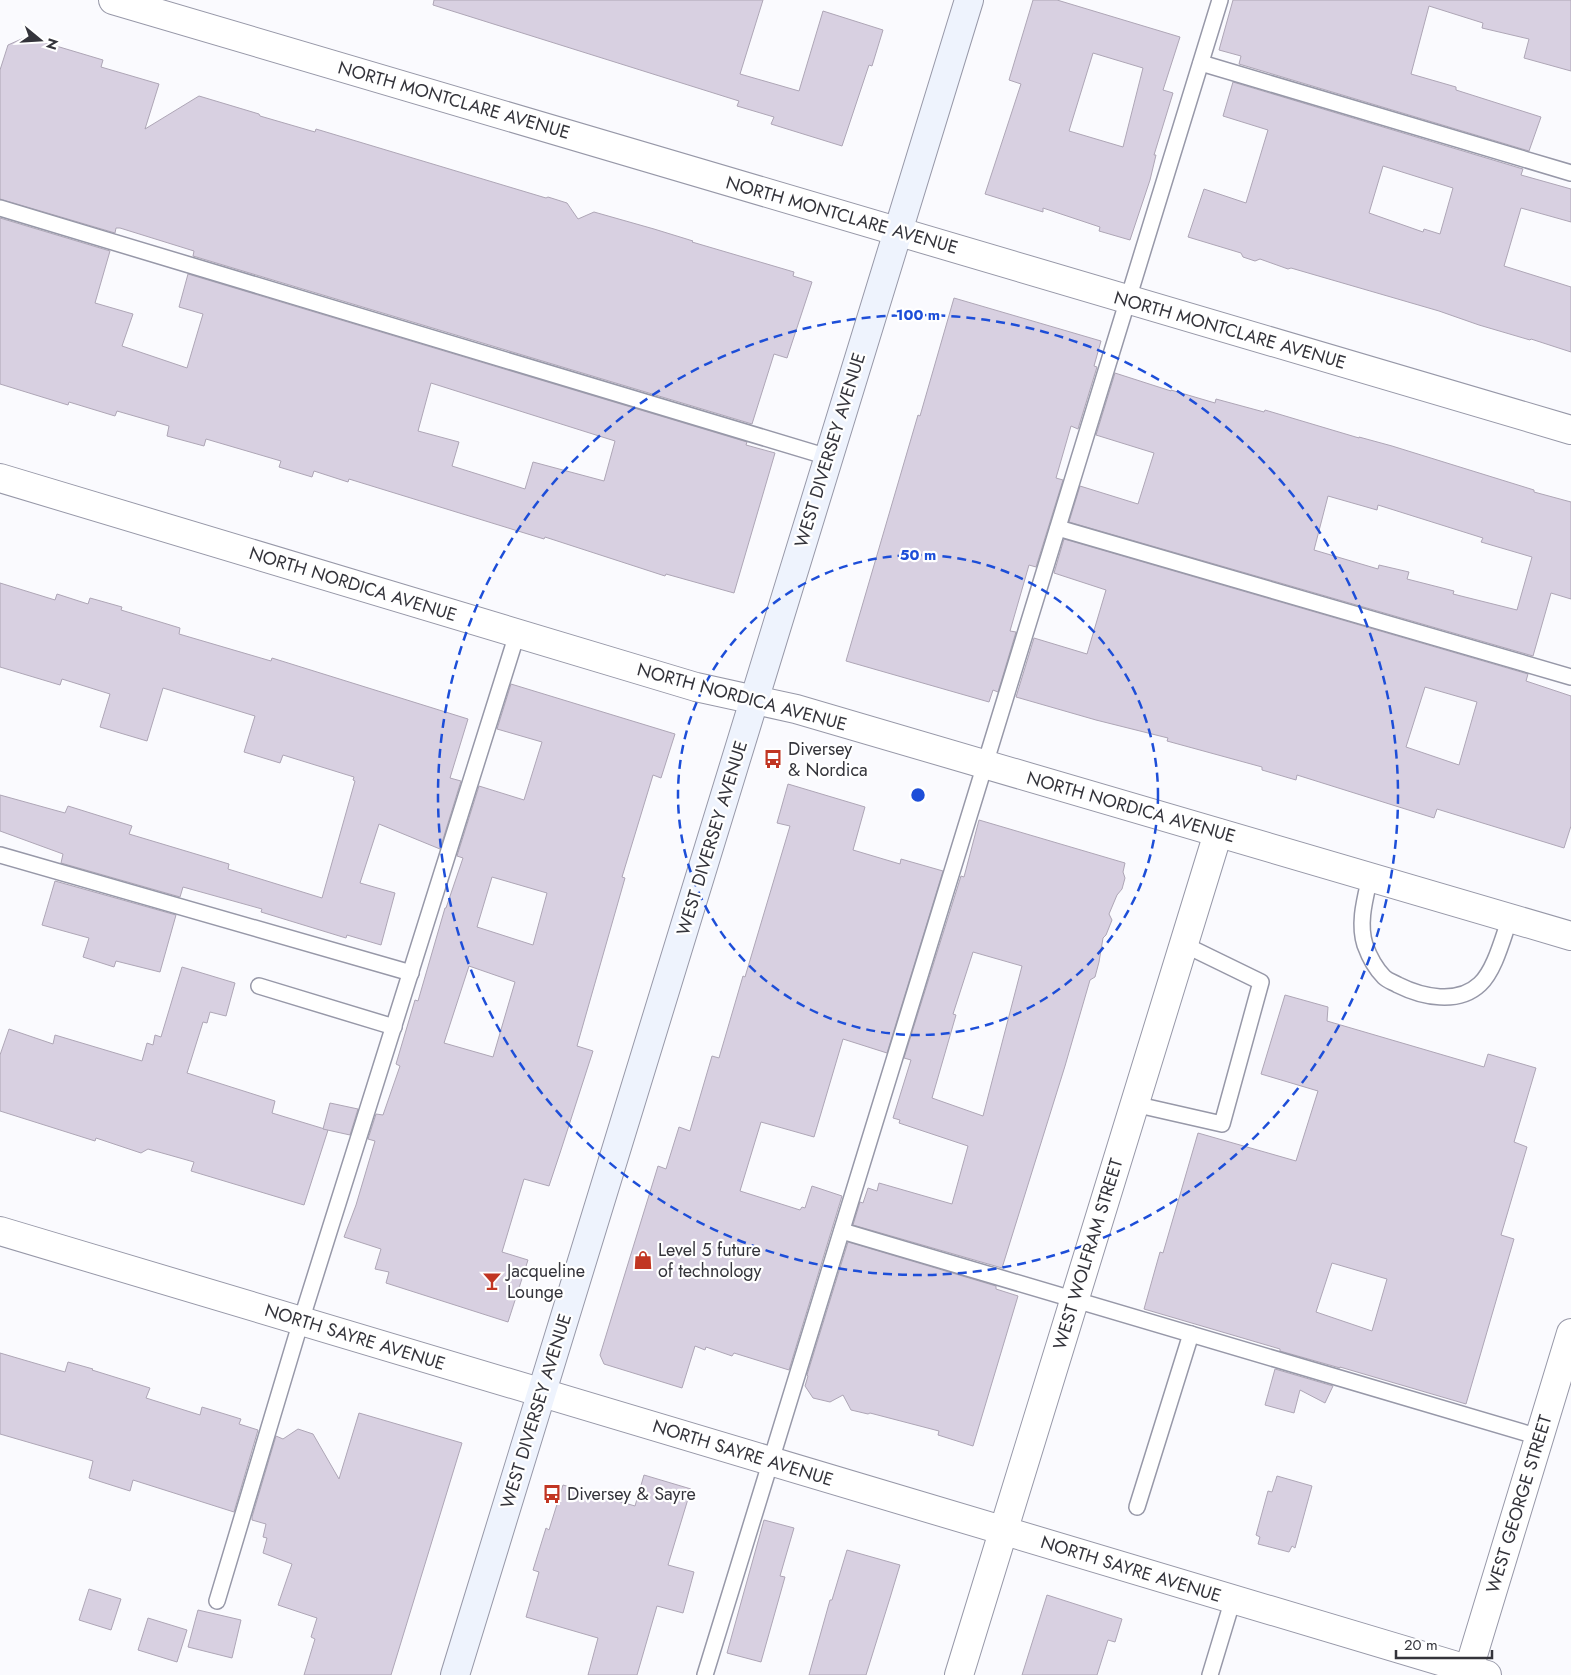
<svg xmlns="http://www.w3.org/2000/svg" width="1571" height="1675" font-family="Jost,sans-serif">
	<rect width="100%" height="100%" fill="#fafafe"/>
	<g fill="#d8d0e1" stroke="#aea6b6" fill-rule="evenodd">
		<polygon points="434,0 763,0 740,74 799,91 823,11 883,30 872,66 869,65 842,146 771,124 774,117 737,106 739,101 433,5"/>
		<path d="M1033 0H1057L1180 37 1163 90 1173 93 1154 155H1156L1150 180 1130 240 1099 231 1100 227 1043 208V212L985 194 1021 84 1009 80ZM1093 53 1143 68 1123 147 1069 131Z"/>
		<polygon points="1233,0 1571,0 1571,71 1524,58 1529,39 1482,28 1483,23 1429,6 1411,74 1456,87 1456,90 1541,117 1529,151 1239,64 1241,56 1219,50"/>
		<polygon points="26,37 103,60 101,67 159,84 145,129 199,96 259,114 260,116 315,132 316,129 546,198 548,197 567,203 578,219 594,212 654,229 693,241 692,242 794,272 793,276 812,282 787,358 774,354 752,424 193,256 194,251 120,228 116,228 115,233 0,199 0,70 8,45"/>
		<path d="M1233 82 1523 169 1521 175 1571 189V222L1521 208 1504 266 1571 287V352L1531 339 1530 340 1479 325 1439 311 1291 268 1288 269 1260 259 1255 261 1243 257 1241 253 1188 237 1204 189 1246 203 1268 130 1223 116ZM1383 166 1453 188 1440 234 1424 229 1423 232 1369 213Z"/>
		<path d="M0 218 110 251 95 303 133 314 122 346 187 368 203 314 179 307 188 274 747 442 746 445 775 453 734 593 666 574 665 576 545 537 544 539 349 479 348 482 314 471 312 477 279 467 281 461 206 439 204 446 167 436 169 426 117 411 115 416 69 402 68 405 0 384ZM431 383 615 441 604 481 533 462 525 489 452 466 459 442 418 431Z"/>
		<polygon points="954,298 1101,341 1094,366 1097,367 1078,429 1071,426 1056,478 1063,480 1036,567 1029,565 1010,631 1016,632 998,692 993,690 989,702 846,661 918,415 920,416"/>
		<path d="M1115 373 1171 391V390L1215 403 1216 399 1264 412 1265 410 1359 438V437L1392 446 1534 490V492L1571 502V599L1551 593 1533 656 1069 522 1080 486 1138 504 1154 453 1096 435ZM1328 496 1377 510 1378 505 1483 538 1481 542 1532 557 1517 610 1453 594 1454 591 1407 579 1409 572 1379 565 1378 569 1314 550Z"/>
		<path d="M1064 539 1528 674 1526 681 1571 696V826L1564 848 1437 809 1434 818 1297 775 1296 780 1262 770V767L1167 741 1168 738 1096 720 1016 697 1034 638 1087 654 1106 590 1054 573ZM1425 687 1477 702 1459 765 1406 747Z"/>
		<polygon points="0,583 55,600 57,594 88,604 90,598 122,607 121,610 180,628 179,634 271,661 272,658 468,719 450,778 461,781 440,849 379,824 360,883 395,893 381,945 347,935 346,938 261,912 262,909 183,887 180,897 61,863 63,854 0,831 0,795 65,813 68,806 132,826 129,834 229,864 228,869 322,898 355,781 353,780 354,777 283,755 280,763 244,752 255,716 163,688 147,741 100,727 110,694 62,679 60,685 0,667"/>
		<path d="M511 684 675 734 661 778 653 775 622 877 625 878 577 1046 593 1051 560 1153 549 1186 524 1179 502 1252 528 1260 508 1322 386 1283 389 1272 375 1269 381 1249 344 1237 356 1205 375 1141 368 1139 376 1114 383 1115 400 1066 396 1064 415 1000 418 1001 445 908H446L463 858 457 856 479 786 524 800 542 742 497 729ZM492 877 547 893 533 945 477 927ZM469 966 515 982 493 1057 444 1043Z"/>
		<polygon points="788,784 865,807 853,850 900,864 901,859 943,871 887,1053 843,1039 814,1137 761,1122 740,1191 800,1210 802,1207 805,1208 812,1186 842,1196 789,1370 734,1353 732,1356 706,1347 705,1350 695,1346 682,1388 604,1364 600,1355 658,1166 666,1169 679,1127 690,1131 712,1056 719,1058 743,976 745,977 790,826 777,823"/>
		<path d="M979 820 1125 863 1123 872 1125 878 1122 889 1117 895 1109 914 1112 920 1106 935 1103 938 1099 962 1095 977 1090 980 1065 1066 1002 1268 853 1225 860 1202 863 1203 868 1188 877 1191 879 1183 952 1204 968 1146 899 1123 900 1120 893 1118 911 1060 904 1058 961 876 964 877ZM973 952 1022 966 983 1116 932 1098 956 1015 953 1014Z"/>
		<polygon points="55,881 176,915 160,972 116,961 114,967 83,957 89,938 42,925"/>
		<polygon points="182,967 235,983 226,1016 210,1012 207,1023 203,1022 187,1073 275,1101 272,1113 328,1130 304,1205 191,1171 194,1162 148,1149 141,1153 96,1138 95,1141 0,1111 0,1055 9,1029 53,1044 55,1035 142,1061 147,1043 153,1045 155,1035 161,1037"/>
		<path d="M1285 995 1328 1007 1327 1021 1484 1067 1488 1054 1536 1068 1514 1142 1527 1147 1501 1235 1514 1239 1466 1404 1340 1367V1368L1280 1351V1349L1144 1309 1160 1252 1163 1253 1198 1133 1296 1161 1318 1091 1261 1074ZM1332 1263 1387 1279 1372 1331 1316 1312Z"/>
		<polygon points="330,1103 358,1109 350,1135 323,1129"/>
		<polygon points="848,1242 996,1286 996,1289 1018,1296 973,1446 938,1435 939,1431 870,1413 868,1414 851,1410 843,1395 830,1402 813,1398 805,1386 808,1376 807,1375"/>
		<polygon points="0,1353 65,1372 68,1362 93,1369 92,1370 150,1388 146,1398 200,1415 202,1407 241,1419 239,1424 258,1430 234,1512 133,1480 130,1491 89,1478 93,1461 0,1434"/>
		<polygon points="1275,1369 1333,1386 1325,1403 1300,1390 1294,1413 1265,1405"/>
		<polygon points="359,1413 462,1443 391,1675 304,1675 315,1639 311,1637 317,1618 278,1605 292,1564 263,1553 267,1538 263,1537 266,1524 252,1520 252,1517 276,1436 283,1439 298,1429 313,1434 339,1479"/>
		<polygon points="644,1475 691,1489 668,1565 694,1572 683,1613 657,1606 637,1675 588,1675 598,1638 526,1617 539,1572 533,1570 546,1528 549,1530 563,1485 635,1506"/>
		<polygon points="1277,1476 1312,1486 1295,1548 1292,1546 1289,1552 1258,1544 1260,1537 1256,1535 1268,1491 1272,1492"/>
		<polygon points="764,1520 794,1528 780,1576 785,1577 761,1662 727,1653"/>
		<polygon points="847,1550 900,1565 890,1598 866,1675 809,1675 830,1600 832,1600"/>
		<polygon points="89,1589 121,1599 111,1630 79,1620"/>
		<polygon points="1047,1595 1122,1619 1115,1642 1108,1640 1097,1675 1022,1675"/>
		<polygon points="198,1610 241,1620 232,1658 188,1647"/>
		<polygon points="148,1618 187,1630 177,1662 138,1650"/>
	</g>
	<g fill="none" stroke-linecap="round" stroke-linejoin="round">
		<g stroke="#9798a8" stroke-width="18">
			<g id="lane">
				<polyline points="1201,63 1571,173"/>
				<polyline points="0,208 828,457"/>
				<polyline points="1058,528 1571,677"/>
				<polyline points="0,855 411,973"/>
				<path d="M1370 877C1365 899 1358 923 1365 945 1369 956 1376 969 1384 977 1388 981 1393 982 1398 985 1422 997 1458 1005 1480 984 1495 970 1503 937 1510 918"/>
				<polyline points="259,986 394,1027"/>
				<polyline points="1134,1104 1222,1124 1261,982 1183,944"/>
				<polyline points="842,1231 1539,1437"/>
				<polyline points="1137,1507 1191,1334"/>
				<polyline points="217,1601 301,1321 517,634"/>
				<polyline points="705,1675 1220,0"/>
				<polyline points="1210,1675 1233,1599"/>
			</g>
		</g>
		<g stroke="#9798a8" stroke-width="30">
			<g id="street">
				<polyline points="113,0 1571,430"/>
				<polyline points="0,478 696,687 796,709 1571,936"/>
				<polyline points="0,1231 1487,1675"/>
				<polyline points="959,1675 1218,833"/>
				<polyline points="1467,1675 1571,1333"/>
			</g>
		</g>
		<g stroke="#9798a8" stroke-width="30">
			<polyline id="secondary" points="455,1675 969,0"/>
		</g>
		<use href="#lane" stroke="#fff" stroke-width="15"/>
		<use href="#street" stroke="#fff" stroke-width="28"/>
		<use href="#secondary" stroke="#eef3fd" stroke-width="28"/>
	</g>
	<g fill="none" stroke="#1d4ed8" stroke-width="2.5" stroke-dasharray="9 6">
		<circle cx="918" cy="795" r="240"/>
		<circle cx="918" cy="795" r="480"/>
	</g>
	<defs>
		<g id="bus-bare" transform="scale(1.5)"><path d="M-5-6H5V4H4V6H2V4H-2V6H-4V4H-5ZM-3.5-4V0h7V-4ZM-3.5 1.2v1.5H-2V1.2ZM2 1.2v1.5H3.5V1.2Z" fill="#c13522" stroke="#fff" stroke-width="2.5" paint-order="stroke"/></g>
		<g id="shop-bare" transform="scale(1.5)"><path d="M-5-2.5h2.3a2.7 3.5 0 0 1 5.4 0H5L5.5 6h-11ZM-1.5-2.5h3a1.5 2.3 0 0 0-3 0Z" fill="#c13522" stroke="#fff" stroke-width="2.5" paint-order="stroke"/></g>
		<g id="bar-bare" transform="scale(1.5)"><path d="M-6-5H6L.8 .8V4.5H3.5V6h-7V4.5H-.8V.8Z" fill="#c13522" stroke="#fff" stroke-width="2.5" paint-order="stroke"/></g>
	</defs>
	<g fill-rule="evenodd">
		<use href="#bus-bare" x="773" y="759"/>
		<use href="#shop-bare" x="643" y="1260"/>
		<use href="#bar-bare" x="492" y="1281"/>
		<use href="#bus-bare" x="552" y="1494"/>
	</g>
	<g text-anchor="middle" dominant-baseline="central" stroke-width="4.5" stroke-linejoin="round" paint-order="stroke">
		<g font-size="18" fill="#34343b" stroke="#fff">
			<text transform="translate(454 100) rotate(16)">NORTH MONTCLARE AVENUE</text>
			<text transform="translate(842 215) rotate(16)">NORTH MONTCLARE AVENUE</text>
			<text transform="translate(1230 330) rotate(16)">NORTH MONTCLARE AVENUE</text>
			<text transform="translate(830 450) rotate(-73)">WEST DIVERSEY AVENUE</text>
			<text transform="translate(353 584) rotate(17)">NORTH NORDICA AVENUE</text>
			<text transform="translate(742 697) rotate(15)">NORTH NORDICA AVENUE</text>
			<text transform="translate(1131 807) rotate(16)">NORTH NORDICA AVENUE</text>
			<text transform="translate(712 838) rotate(-73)">WEST DIVERSEY AVENUE</text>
			<text transform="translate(1088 1254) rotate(-73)">WEST WOLFRAM STREET</text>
			<text transform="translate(355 1337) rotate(17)">NORTH SAYRE AVENUE</text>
			<text transform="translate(536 1411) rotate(-73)">WEST DIVERSEY AVENUE</text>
			<text transform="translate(743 1453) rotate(17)">NORTH SAYRE AVENUE</text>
			<text transform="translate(1519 1504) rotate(-73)">WEST GEORGE STREET</text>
			<text transform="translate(1131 1569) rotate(17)">NORTH SAYRE AVENUE</text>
		</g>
		<g font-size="18" fill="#34343b" stroke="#fff" text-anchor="start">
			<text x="788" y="749">Diversey<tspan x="788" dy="21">&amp; Nordica</tspan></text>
			<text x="658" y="1250">Level 5 future<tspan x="658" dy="21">of technology</tspan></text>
			<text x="507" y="1271">Jacqueline<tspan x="507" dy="21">Lounge</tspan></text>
			<text x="567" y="1494">Diversey &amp; Sayre</text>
		</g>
	</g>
	<circle cx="918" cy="795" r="8" fill="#1d4ed8" stroke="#fff" stroke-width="2.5"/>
	<g font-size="15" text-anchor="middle" font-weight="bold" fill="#1d4ed8" stroke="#fff" stroke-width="4.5" stroke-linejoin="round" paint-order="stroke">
		<text x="918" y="320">100 m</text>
		<text x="918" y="560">50 m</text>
	</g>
	<g transform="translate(40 40) rotate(108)" stroke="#ffffff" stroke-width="4" paint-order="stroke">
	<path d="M0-4L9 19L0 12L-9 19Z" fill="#34343b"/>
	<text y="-8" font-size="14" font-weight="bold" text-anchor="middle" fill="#34343b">N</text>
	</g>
	<path d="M1396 1650v8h96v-8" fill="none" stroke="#34343b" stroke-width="2.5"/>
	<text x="1404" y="1650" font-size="15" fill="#34343b" stroke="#ffffff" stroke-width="4" paint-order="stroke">20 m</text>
</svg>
